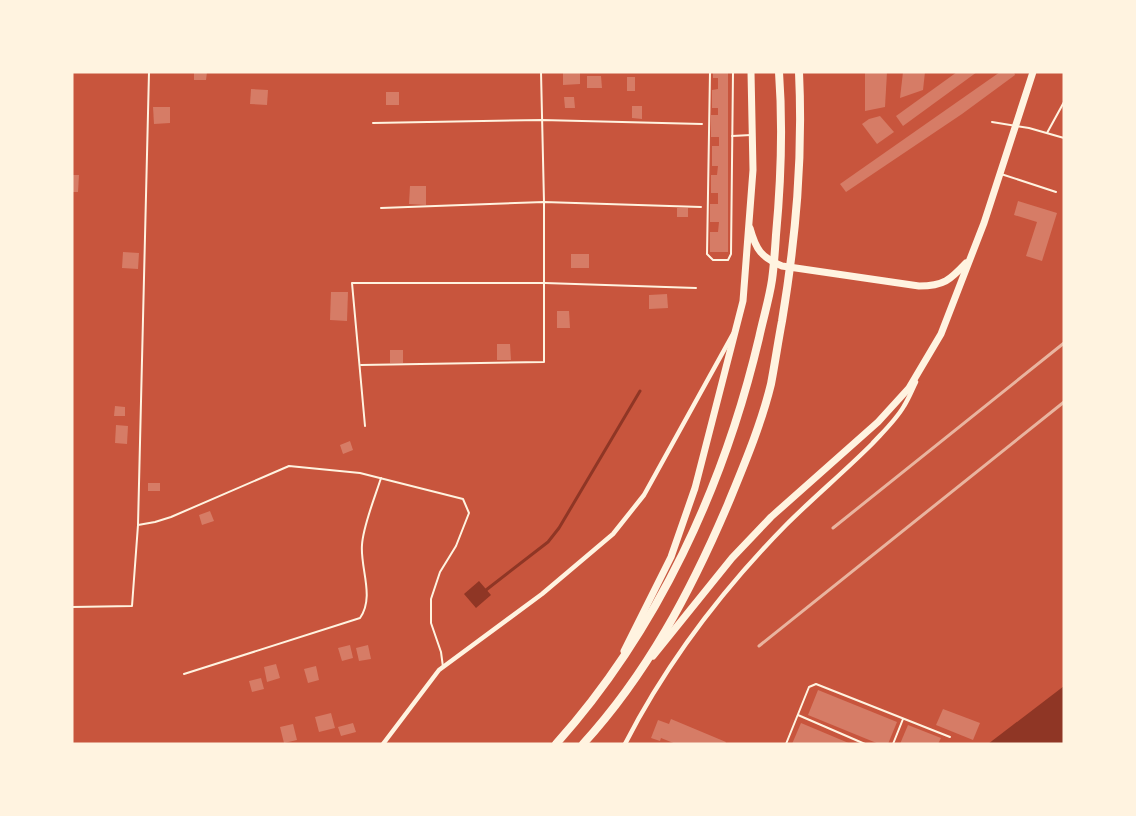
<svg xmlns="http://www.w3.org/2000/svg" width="1136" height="816" font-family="'Alegreya Sans',sans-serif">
	<rect width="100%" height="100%" fill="#c8553d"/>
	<g fill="#8f3625">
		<polygon points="479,581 491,595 476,608 464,594"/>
		<polygon points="1064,686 1064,744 988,744"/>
	</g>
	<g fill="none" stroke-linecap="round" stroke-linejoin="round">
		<polyline stroke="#8f3625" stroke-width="3" points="486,590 548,542 559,528 640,391"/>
	</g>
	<g fill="#d67c66">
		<polygon points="194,72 207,72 206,80 194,80"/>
		<polygon points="563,72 580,72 580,84 563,85"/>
		<polygon points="713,72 728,72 728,252 710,252 710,232 718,232 719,222 710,222 710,204 718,204 718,193 711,193 711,175 717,175 718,166 712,166 712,146 719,146 719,137 711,137 711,115 718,115 718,108 712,108 712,90 718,89 718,78 713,78"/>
		<polygon points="865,72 887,72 885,107 865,111"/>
		<polygon points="903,72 925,72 923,90 900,98"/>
		<polygon points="957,72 977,72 903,126 896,116"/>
		<polygon points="1000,72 1014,72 1015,75 962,114 846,192 840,184"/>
		<polygon points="587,76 601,76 602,88 587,88"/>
		<rect x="627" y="77" width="8" height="14"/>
		<polygon points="251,89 268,90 267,105 250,104"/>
		<rect x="386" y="92" width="13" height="13"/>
		<polygon points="564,97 574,97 575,108 565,108"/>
		<polygon points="632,106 642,106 642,119 632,118"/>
		<polygon points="153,107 170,107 170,123 154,124"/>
		<polygon points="880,116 894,132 877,144 862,124 869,119"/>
		<polygon points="72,175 79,175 78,192 72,192"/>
		<polygon points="410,186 426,186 426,205 409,204"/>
		<polygon points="1018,201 1057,213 1042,261 1026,256 1037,222 1014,215"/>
		<rect x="677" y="208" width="11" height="9"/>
		<polygon points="123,252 139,253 138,269 122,268"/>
		<rect x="571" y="254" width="18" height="14"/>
		<polygon points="331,292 348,292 347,321 330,320"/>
		<polygon points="667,294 668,308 649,309 649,295"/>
		<polygon points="557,311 569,311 570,328 557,328"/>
		<polygon points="497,344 510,344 511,360 497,360"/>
		<rect x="390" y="350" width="13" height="13"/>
		<polygon points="115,406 125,407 125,416 114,416"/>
		<polygon points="116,425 128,426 127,444 115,443"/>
		<polygon points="350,441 353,450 343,454 340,445"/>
		<rect x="148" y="483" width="12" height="8"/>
		<polygon points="210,511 214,521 202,525 199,515"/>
		<polygon points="350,645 353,658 342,661 338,648"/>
		<polygon points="368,645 371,659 359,661 356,648"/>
		<polygon points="276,664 280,678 267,682 264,667"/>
		<polygon points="316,666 319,680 308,683 304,669"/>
		<polygon points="261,678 264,689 252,692 249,681"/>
		<polygon points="818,690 897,722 888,744 879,744 808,715"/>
		<polygon points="943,709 980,723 973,740 936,725"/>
		<polygon points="331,713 335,728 319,732 315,717"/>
		<polygon points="671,719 726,742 725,744 676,744 661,738 660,741 651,738 658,720 669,724"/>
		<polygon points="353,723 356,732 341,736 338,727"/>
		<polygon points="801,723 851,744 792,744"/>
		<polygon points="293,724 297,740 284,743 280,727"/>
		<polygon points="908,725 941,738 938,744 900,744"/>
	</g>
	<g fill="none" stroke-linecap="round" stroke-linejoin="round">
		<g stroke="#fff3e0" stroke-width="2">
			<polyline points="710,72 707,254 713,260 728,260 731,254 733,72"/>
			<polyline points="992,122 1029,128 1064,138"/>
			<polyline points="373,123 542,120 702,124"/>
			<polyline points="1047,133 1064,102"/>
			<polyline points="732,136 751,135"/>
			<polyline points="1001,174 1056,192"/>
			<polyline points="381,208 544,202 701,207"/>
			<polyline points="361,365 544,362 544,202 541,72"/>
			<polyline points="365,426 352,283 545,283 696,288"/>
			<polyline points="138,525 149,72"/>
			<polyline points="72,607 132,606 138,525 155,522 171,517 289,466 360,473 463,499 469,513 456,546 440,572 431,599 431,623 441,652 443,667"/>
			<path d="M184 674 360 618C375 597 360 568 362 545 363 526 375 497 381 478"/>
			<polyline points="798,715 865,744"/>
			<polyline points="786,744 809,687 816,684 950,737"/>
			<polyline points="893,744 903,719"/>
		</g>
		<g stroke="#fff3e0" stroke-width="4.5">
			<polyline points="383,744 439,670 542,594 613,534 644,495 733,334"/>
			<path d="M625 744C666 664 723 589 786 525 814 497 844 472 872 444 883 432 896 420 904 406 909 398 912 390 916 382"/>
		</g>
		<g stroke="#fff3e0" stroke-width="7">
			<path d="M750 228C756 250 761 257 782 266L919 286C944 286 950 280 966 263"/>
			<polyline points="624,651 671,557 695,488 743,301 753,170 751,72"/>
			<polyline points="653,656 732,558 771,517 878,422 909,388 941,334 984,223 1033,72"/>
		</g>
		<g stroke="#fff3e0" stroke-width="8">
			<path d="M556 744C658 630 724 486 759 338 763 319 769 300 772 280 774 266 775 250 776 235 781 181 783 127 779 72"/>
			<path d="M583 744C647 674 691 591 728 504 744 465 761 425 771 384 775 363 778 342 782 321 796 236 803 158 799 72"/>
		</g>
		<g stroke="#e9b49f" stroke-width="3">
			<polyline points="833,528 1064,343"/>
			<polyline points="759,646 1064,402"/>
		</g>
	</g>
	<rect width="1136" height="816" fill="none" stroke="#fff3e0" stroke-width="147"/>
</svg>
